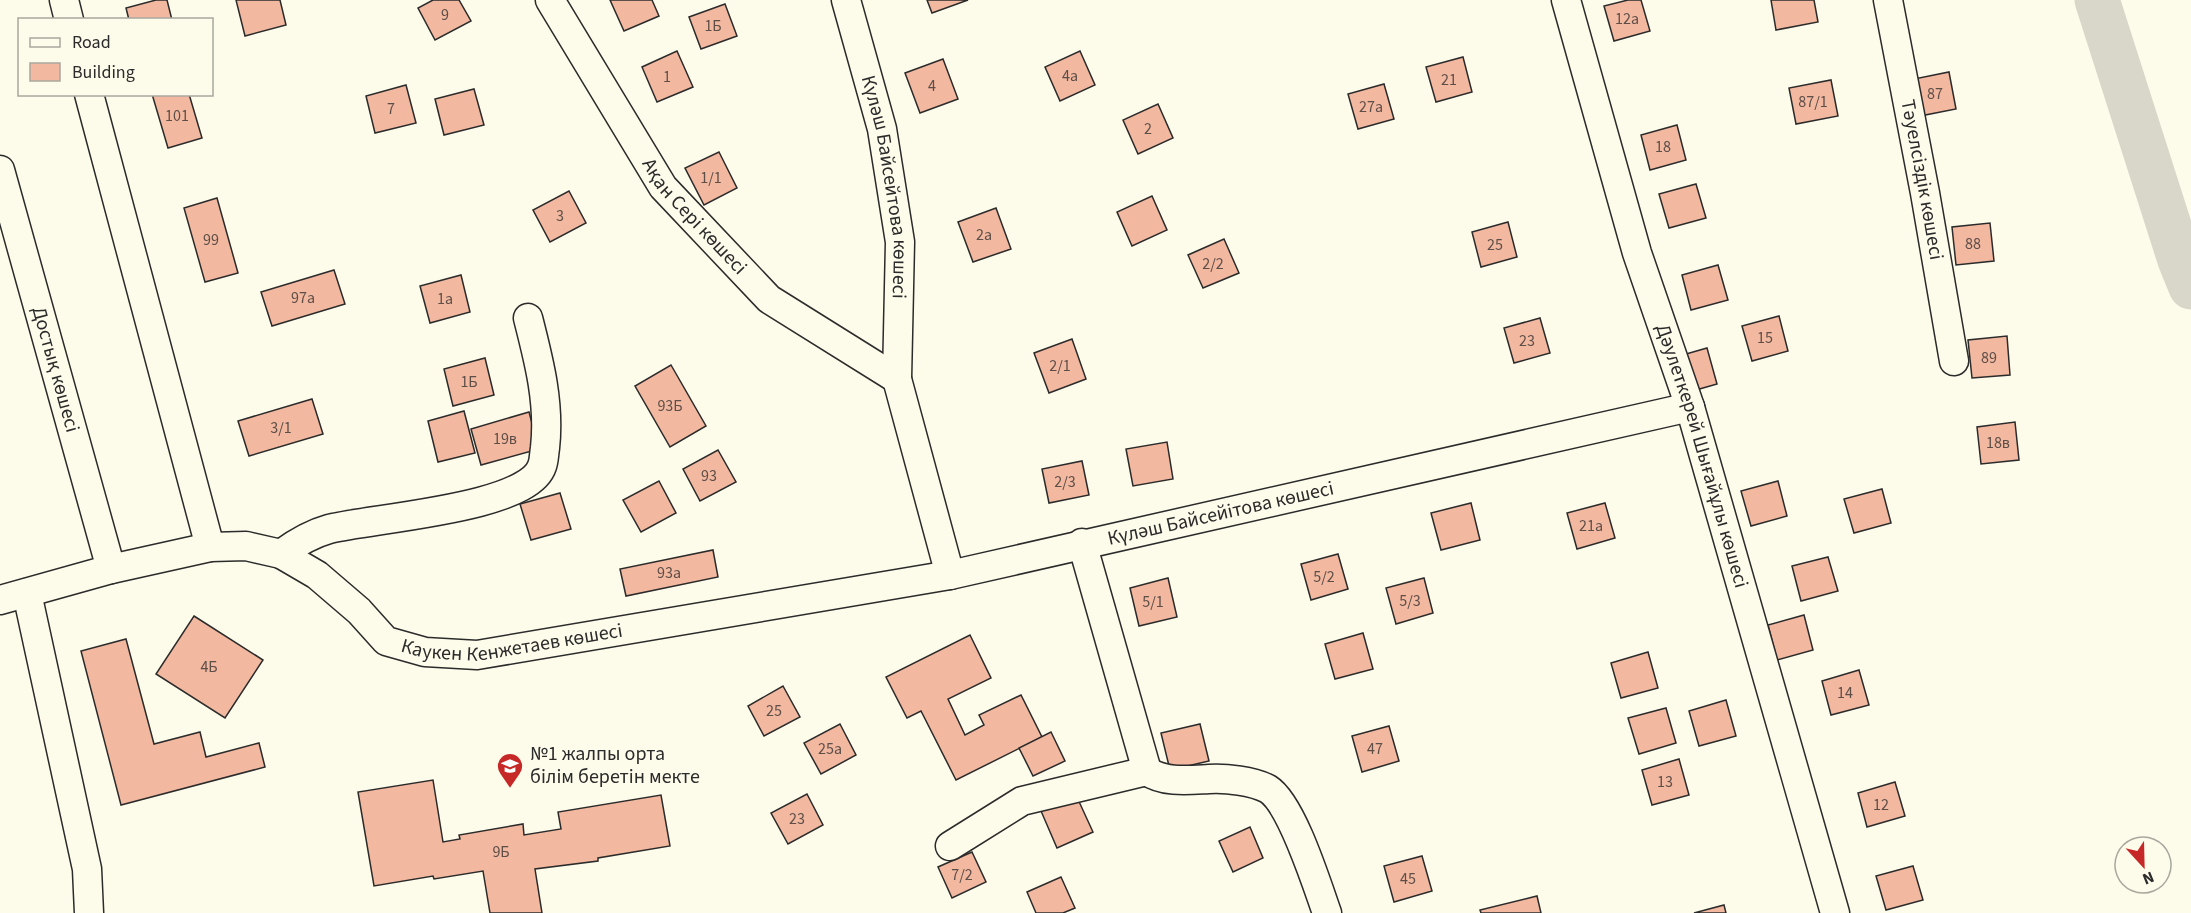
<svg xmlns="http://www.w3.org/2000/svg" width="2191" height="913" font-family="'Source Sans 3',sans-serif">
	<rect width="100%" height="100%" fill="#fdfbea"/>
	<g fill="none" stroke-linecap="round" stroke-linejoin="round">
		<polyline stroke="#d8d7c9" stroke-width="45" points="2097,0 2180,260 2191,287"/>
	</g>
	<g fill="#f2b8a0" stroke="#2b2b2b" stroke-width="1.5">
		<polygon points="156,0 167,0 172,20 129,20 126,8"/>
		<polygon points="236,0 280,0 286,25 245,36"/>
		<polygon points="433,0 459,0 471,21 435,40 418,8"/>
		<polygon points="610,0 652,0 659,16 624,31"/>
		<polygon points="927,0 968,0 932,13"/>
		<polygon points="1628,0 1641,0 1650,31 1614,41 1604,6"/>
		<polygon points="1771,0 1814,0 1818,22 1776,30"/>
		<polygon points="725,4 737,36 701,49 689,17"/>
		<polygon points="677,51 693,87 657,102 642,67"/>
		<polygon points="1080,51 1095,85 1060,101 1045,67"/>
		<polygon points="1463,57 1472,92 1436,102 1426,67"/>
		<polygon points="943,59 958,99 920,113 905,73"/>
		<polygon points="1949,72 1956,109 1920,116 1914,79"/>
		<polygon points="1831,80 1838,116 1796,124 1789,88"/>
		<polygon points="1384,84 1394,119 1358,129 1348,94"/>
		<polygon points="406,85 416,123 375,133 366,96"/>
		<polygon points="474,89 484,125 444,135 435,99"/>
		<polygon points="152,94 189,94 202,138 168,148"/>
		<polygon points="1158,104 1173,138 1138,154 1123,120"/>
		<polygon points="1677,125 1686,160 1650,170 1641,135"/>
		<polygon points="719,152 737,188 704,205 685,168"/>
		<polygon points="1696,184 1706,218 1669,228 1659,194"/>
		<polygon points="569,191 586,223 550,242 533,210"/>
		<polygon points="1152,196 1167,230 1132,246 1117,212"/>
		<polygon points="217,198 238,273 205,282 184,208"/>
		<polygon points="996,208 1011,249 973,262 958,222"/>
		<polygon points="1508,222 1517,257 1481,267 1472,232"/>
		<polygon points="1990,223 1994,261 1956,265 1952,227"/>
		<polygon points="1224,239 1239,273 1203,288 1188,255"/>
		<polygon points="1718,265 1728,300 1691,310 1682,275"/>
		<polygon points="334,270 345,304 272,326 261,292"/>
		<polygon points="461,275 470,312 430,323 420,286"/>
		<polygon points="1779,316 1788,351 1752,361 1742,326"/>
		<polygon points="1540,318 1550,353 1514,363 1504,328"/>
		<polygon points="2007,336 2010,375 1972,378 1968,340"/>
		<polygon points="1072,339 1086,379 1049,393 1034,353"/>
		<polygon points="1707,348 1717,384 1696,390 1686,354"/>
		<polygon points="485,358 494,395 453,406 444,369"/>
		<polygon points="671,365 706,426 670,447 635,386"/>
		<polygon points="312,399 323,434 249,456 238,421"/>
		<polygon points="464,411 475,453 438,462 428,421"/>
		<polygon points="529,412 539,449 481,465 471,429"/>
		<polygon points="2015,422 2019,460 1981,464 1977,427"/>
		<polygon points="1167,442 1173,479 1133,486 1126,449"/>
		<polygon points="718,450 736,482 700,501 683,469"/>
		<polygon points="1082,461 1089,495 1049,503 1042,469"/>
		<polygon points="659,481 676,513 641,532 623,500"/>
		<polygon points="1778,481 1787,516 1751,526 1741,491"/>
		<polygon points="1882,489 1891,523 1854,533 1844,499"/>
		<polygon points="560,493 571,529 531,540 520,504"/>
		<polygon points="1471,503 1480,540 1441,550 1431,513"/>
		<polygon points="1605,503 1615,538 1577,549 1567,513"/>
		<polygon points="713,550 718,577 626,596 620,569"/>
		<polygon points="1338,554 1348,589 1311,600 1301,564"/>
		<polygon points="1828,557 1838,591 1801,601 1792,566"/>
		<polygon points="1168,578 1177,617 1139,626 1130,588"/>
		<polygon points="1424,578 1433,613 1396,624 1386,588"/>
		<polygon points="1804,615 1813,650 1777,660 1768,625"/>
		<polygon points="194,616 263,660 225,718 156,674"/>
		<polygon points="1363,633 1373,669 1335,679 1325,644"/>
		<polygon points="970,635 991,678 948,699 965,735 984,725 979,715 1021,695 1042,737 956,780 921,711 907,718 886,677"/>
		<polygon points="126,639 154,744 200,732 206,757 259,743 265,767 121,805 81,651"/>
		<polygon points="1648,652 1658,688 1621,698 1611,663"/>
		<polygon points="1859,670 1869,705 1831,715 1822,681"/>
		<polygon points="783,686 800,717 764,736 748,706"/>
		<polygon points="1726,700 1736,736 1699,746 1689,711"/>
		<polygon points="1666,708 1676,743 1639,754 1628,718"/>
		<polygon points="840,724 856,755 821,774 804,743"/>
		<polygon points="1200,724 1209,761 1170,770 1161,733"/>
		<polygon points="1389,726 1399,761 1362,772 1352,736"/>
		<polygon points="1051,732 1065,761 1033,776 1019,748"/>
		<polygon points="1679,759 1689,795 1652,805 1642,770"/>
		<polygon points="433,780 443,842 460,839 459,835 523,824 524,835 561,829 558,812 661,795 670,846 598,858 598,861 535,869 542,913 490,913 483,871 434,879 433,876 374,886 358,792"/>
		<polygon points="1895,782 1905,816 1867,827 1858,793"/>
		<polygon points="807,794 823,825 788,844 771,813"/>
		<polygon points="1076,795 1093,832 1057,848 1041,811"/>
		<polygon points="1250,827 1263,858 1233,872 1219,841"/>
		<polygon points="972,852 986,882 952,898 938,867"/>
		<polygon points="1422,856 1432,891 1394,902 1384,866"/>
		<polygon points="1913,866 1923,900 1886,910 1876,876"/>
		<polygon points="1061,877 1075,908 1063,913 1036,913 1027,892"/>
		<polygon points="1537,896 1541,913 1481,913 1480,910"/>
		<polygon points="1724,905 1726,913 1694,913"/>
	</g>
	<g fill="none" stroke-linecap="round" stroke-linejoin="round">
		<g stroke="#2b2b2b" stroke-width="31">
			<g id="minor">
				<polyline points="64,0 69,20"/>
				<path id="s1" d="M550 0 663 187 769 299 897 379"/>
				<path id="s2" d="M846 0 882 129 900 242 897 379 950 575 1690 407"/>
				<path id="s3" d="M1566 0 1637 253 1690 407 1835 913"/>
				<path id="s4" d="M1888 0 1925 193 1954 361"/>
				<polyline points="89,94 210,547"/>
				<path id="s5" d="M0 170 111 569"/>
				<polyline points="1082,543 1147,771"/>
				<path d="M281 554C296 543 311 534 329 529 371 518 528 509 542 466 544 461 544 454 545 448 550 403 539 361 528 318"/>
				<polyline points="27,593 87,869 89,913"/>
				<path id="s6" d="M0 600 111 569 210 547 246 546 281 554 317 575 359 611 386 641 425 652 477 655 950 575"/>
				<path d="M950 846 1022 801 1147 771C1164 783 1189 780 1209 779 1226 778 1253 781 1268 789 1292 804 1317 885 1327 913"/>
			</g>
		</g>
		<use href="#minor" stroke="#fdfbea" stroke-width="28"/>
	</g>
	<defs>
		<g id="school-pin" transform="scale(1.35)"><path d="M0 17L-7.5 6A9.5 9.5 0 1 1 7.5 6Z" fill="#c62828" stroke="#fdfbea"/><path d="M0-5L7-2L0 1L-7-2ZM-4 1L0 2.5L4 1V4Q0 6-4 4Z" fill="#fff"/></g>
	</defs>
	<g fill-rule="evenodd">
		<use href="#school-pin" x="510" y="766"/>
	</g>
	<g text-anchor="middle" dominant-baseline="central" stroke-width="4.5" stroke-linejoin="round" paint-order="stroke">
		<g font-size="16" fill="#5d4e48">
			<text x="445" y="15">9</text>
			<text x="1627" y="19">12а</text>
			<text x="713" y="26">1Б</text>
			<text x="1070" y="76">4а</text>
			<text x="667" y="77">1</text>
			<text x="1449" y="80">21</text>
			<text x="932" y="86">4</text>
			<text x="1935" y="94">87</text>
			<text x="1813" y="102">87/1</text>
			<text x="1371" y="107">27а</text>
			<text x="391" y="109">7</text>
			<text x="177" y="116">101</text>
			<text x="1148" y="129">2</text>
			<text x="1663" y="147">18</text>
			<text x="711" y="178">1/1</text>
			<text x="560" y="216">3</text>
			<text x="984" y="235">2а</text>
			<text x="211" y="240">99</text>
			<text x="1973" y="244">88</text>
			<text x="1495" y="245">25</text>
			<text x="1213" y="264">2/2</text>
			<text x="303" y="298">97а</text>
			<text x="445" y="299">1а</text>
			<text x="1765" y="338">15</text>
			<text x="1527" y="341">23</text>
			<text x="1989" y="358">89</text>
			<text x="1060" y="366">2/1</text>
			<text x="469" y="382">1Б</text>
			<text x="670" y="406">93Б</text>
			<text x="281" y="428">3/1</text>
			<text x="505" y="439">19в</text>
			<text x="1998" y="443">18в</text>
			<text x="709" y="476">93</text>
			<text x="1065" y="482">2/3</text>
			<text x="1591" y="526">21а</text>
			<text x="669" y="573">93а</text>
			<text x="1324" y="577">5/2</text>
			<text x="1410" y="601">5/3</text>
			<text x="1153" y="602">5/1</text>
			<text x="209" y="667">4Б</text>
			<text x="1845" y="693">14</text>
			<text x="774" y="711">25</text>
			<text x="830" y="749">25а</text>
			<text x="1375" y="749">47</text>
			<text x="1665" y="782">13</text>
			<text x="1881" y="805">12</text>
			<text x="797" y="819">23</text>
			<text x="501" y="852">9Б</text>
			<text x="962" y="875">7/2</text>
			<text x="1408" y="879">45</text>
		</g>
		<g font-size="20" fill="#2b2b2b" stroke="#fdfbea">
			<text stroke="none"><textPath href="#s4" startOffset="183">Тәуелсіздік көшесі</textPath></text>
			<text stroke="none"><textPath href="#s2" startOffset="192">Күләш Байсейтова көшесі</textPath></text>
			<text stroke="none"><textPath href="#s1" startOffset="261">Ақан Сері көшесі</textPath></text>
			<text stroke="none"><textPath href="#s5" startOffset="207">Достық көшесі</textPath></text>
			<text stroke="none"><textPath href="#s3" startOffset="476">Дәулеткерей Шығайұлы көшесі</textPath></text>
			<text stroke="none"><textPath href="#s2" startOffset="866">Күләш Байсейітова көшесі</textPath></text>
			<text stroke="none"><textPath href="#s6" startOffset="554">Каукен Кенжетаев көшесі</textPath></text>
		</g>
		<g font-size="20" fill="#2b2b2b" stroke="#fdfbea" text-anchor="start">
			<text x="530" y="754">№1 жалпы орта<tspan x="530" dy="23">білім беретін мекте</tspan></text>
		</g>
	</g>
	<rect x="18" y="18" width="195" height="78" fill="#fdfbea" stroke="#a9a89e" stroke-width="1.5"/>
	<rect x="30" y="38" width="30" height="9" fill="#fdfbea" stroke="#a9a89e" stroke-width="1.5"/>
	<text x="72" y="48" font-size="18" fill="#2b2b2b">Road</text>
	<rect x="30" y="63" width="30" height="18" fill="#f2b8a0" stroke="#a9a89e" stroke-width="1.5"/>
	<text x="72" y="78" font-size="18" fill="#2b2b2b">Building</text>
	<g transform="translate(2143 865) rotate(158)"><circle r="28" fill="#fdfbea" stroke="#a9a89e" stroke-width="1.5"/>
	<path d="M0-4.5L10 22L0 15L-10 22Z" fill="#c62828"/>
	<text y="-9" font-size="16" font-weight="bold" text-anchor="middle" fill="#2b2b2b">N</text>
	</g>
</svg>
